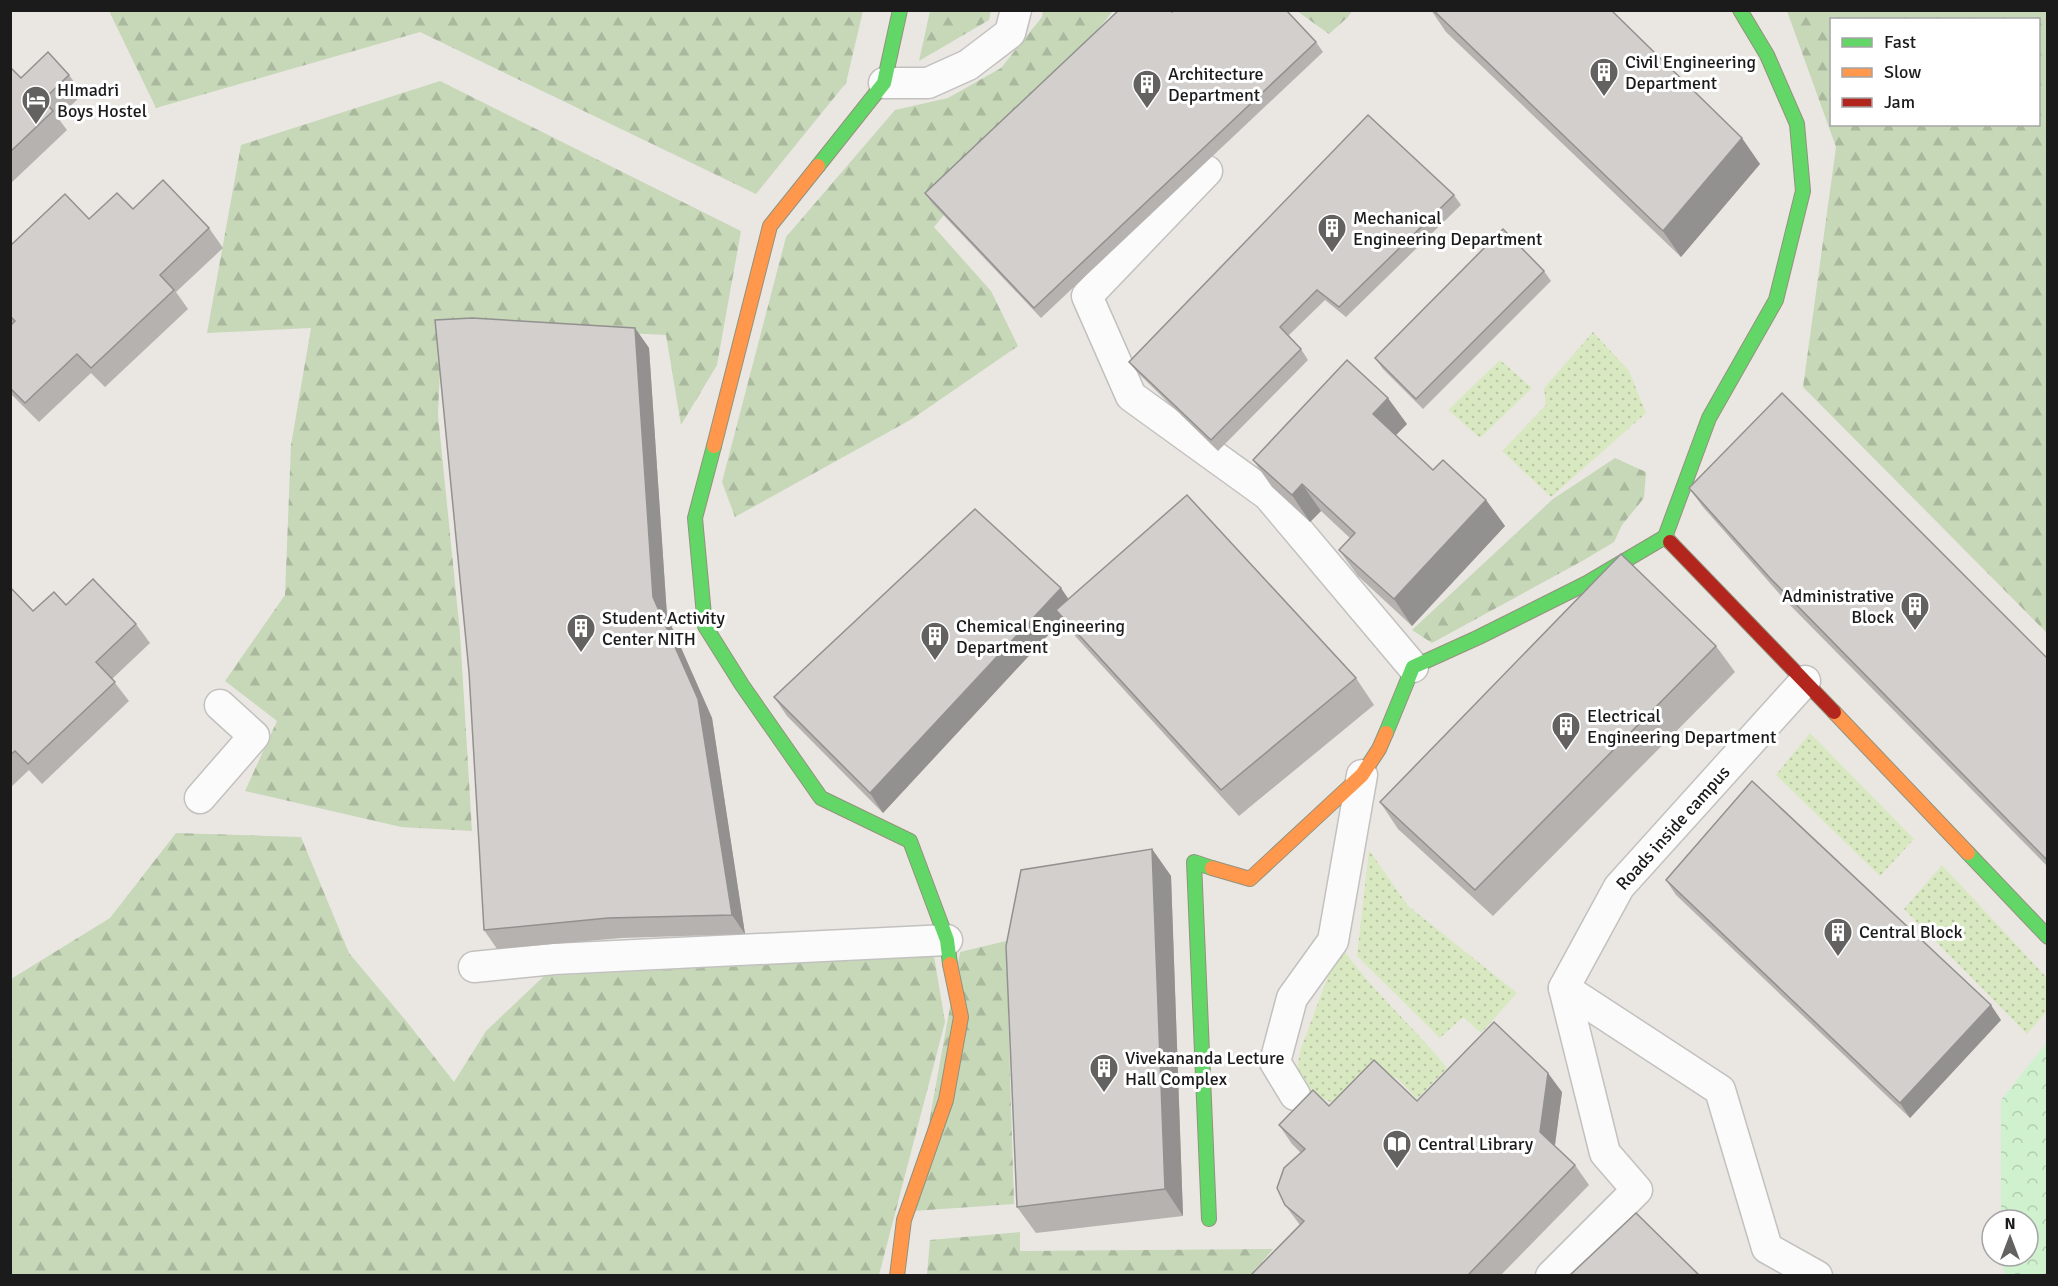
<svg xmlns="http://www.w3.org/2000/svg" width="2058" height="1286" font-family="Signika,sans-serif">
	<defs>
		<pattern id="grass-dots" width="8" height="8" patternUnits="userSpaceOnUse" patternTransform="scale(1.5)"><rect width="8" height="8" fill="#d8e8c0"/><path d="M2 2h.1M6 6h.1" fill="none" stroke="#b9c6a4" stroke-width="1.8" stroke-linecap="round"/></pattern>
		<pattern id="forest-firs" width="22" height="20" patternUnits="userSpaceOnUse" patternTransform="scale(1.5)"><rect width="22" height="20" fill="#c6d8b8"/><path d="M5 1l3.5 6h-7zM16 11l3.5 6h-7z" fill="#aab99e"/></pattern>
		<pattern id="park-crowns" width="20" height="18" patternUnits="userSpaceOnUse" patternTransform="scale(1.5)"><rect width="20" height="18" fill="#d0f1ce"/><path d="M2 6a3 3 0 1 1 6 0M12 15a3 3 0 1 1 6 0" fill="none" stroke="#b2ceb0"/></pattern>
	</defs>
	<rect width="100%" height="100%" fill="#eae7e3"/>
	<g fill="url(#grass-dots)">
		<polygon points="1593,332 1629,371 1646,413 1551,497 1502,451 1546,405 1544,388"/>
		<polygon points="1500,360 1532,388 1480,438 1448,410"/>
		<polygon points="1810,733 1914,839 1880,876 1776,775"/>
		<polygon points="1369,850 1408,906 1517,993 1481,1033 1463,1017 1440,1038 1357,956"/>
		<polygon points="1942,865 2047,978 2047,1011 2027,1034 1904,909"/>
		<path d="M1345 952C1375 994 1415 1028 1447 1068L1417 1099 1399 1080 1384 1072 1345 1108 1312 1094 1297 1068 1301 1048 1329 974Z"/>
	</g>
	<g fill="url(#forest-firs)" fill-rule="evenodd">
		<polygon points="109,11 863,11 846,83 756,194 420,32 156,108"/>
		<polygon points="930,11 930,10 991,11 989,20 919,61"/>
		<polygon points="1043,11 1113,11 934,227 991,291 1018,346 912,419 735,517 722,482 786,237 895,110 948,98 1001,68 1042,17"/>
		<polygon points="1297,11 1352,11 1348,17 1329,34"/>
		<path d="M1787 11H2047V633L1803 387 1836 147ZM1832 20H2038V124H1832Z"/>
		<polygon points="440,81 741,231 717,365 681,425 666,335 442,324 438,415 460,633 472,831 401,827 245,791 277,721 225,681 285,595 291,445 311,328 207,333 241,145"/>
		<polygon points="1615,458 1646,472 1644,498 1622,525 1614,542 1584,560 1432,643 1412,630 1553,499"/>
		<polygon points="176,833 301,837 349,953 407,1022 454,1082 486,1031 544,976 934,956 945,1022 879,1275 11,1276 11,979 110,918"/>
		<polygon points="1006,941 1014,1204 913,1211 960,952"/>
		<polygon points="1020,1232 1020,1251 1273,1249 1251,1275 927,1275 930,1240"/>
	</g>
	<polygon fill="url(#park-crowns)" points="2047,1042 2047,1275 2005,1275 2000,1256 2028,1256 2028,1220 2001,1220 2001,1100"/>
	<g fill="none" stroke-linecap="round" stroke-linejoin="round">
		<g stroke="#c2c1bf" stroke-width="33">
			<g id="street">
				<polyline points="884,83 928,83 968,65 1010,33 1016,10"/>
				<polyline points="1207,171 1087,296 1131,396 1268,495 1413,667"/>
				<polyline points="200,798 254,736 220,705"/>
				<polyline points="474,967 554,959 947,940"/>
				<polyline points="1564,988 1720,1090 1767,1248 1817,1276"/>
				<polyline points="1295,1095 1275,1062 1292,998 1333,941 1362,775"/>
				<polyline points="1551,1276 1637,1190 1605,1153 1564,988 1619,887 1805,681"/>
			</g>
		</g>
		<g stroke="#93927c" stroke-width="16">
			<g id="fast">
				<polyline points="818,166 884,83 900,10"/>
				<polyline points="714,446 695,518 705,626 742,685 821,798 910,841 947,940 950,964"/>
				<polyline points="1670,542 1665,537 1709,418 1776,300 1803,191 1797,124 1767,55 1740,10"/>
				<polyline points="1386,733 1413,667 1479,637 1587,583 1665,537"/>
				<polyline points="1968,853 2048,937"/>
				<polyline points="1209,1219 1194,862 1212,868"/>
			</g>
		</g>
		<g stroke="#93927c" stroke-width="16">
			<g id="slow">
				<polyline points="714,446 770,226 818,166"/>
				<polyline points="1834,712 1968,853"/>
				<polyline points="1212,868 1250,879 1362,775 1379,749 1386,733"/>
				<polyline points="897,1276 904,1220 946,1100 961,1017 950,964"/>
			</g>
		</g>
		<g stroke="#93927c" stroke-width="16">
			<polyline id="jam" points="1670,542 1834,712"/>
		</g>
		<use href="#street" stroke="#fcfbfb" stroke-width="30"/>
		<use href="#fast" stroke="#63d668" stroke-width="14"/>
		<use href="#slow" stroke="#ff974d" stroke-width="14"/>
		<use href="#jam" stroke="#b3261e" stroke-width="14"/>
	</g>
	<g fill="#b5b2af">
		<polygon points="1431,10 1611,10 1760,164 1681,257 1446,32"/>
		<polygon points="1172,12 1316,42 1323,52 1041,318 932,203 925,193"/>
		<polygon points="10,67 21,78 69,75 83,94 58,118 67,130 10,184"/>
		<polygon points="1454,195 1461,205 1346,317 1325,300 1288,336 1301,349 1308,360 1218,451 1137,372 1129,362"/>
		<polygon points="133,209 209,228 223,248 176,292 188,309 105,387 91,373 39,422 10,393 10,326 13,323 10,321 10,246"/>
		<polygon points="1544,271 1551,281 1423,409 1383,369 1375,358"/>
		<polygon points="635,328 649,348 667,616 712,718 745,934 621,938 497,949 484,930"/>
		<polygon points="1407,424 1396,435 1433,470 1486,500 1505,526 1412,626 1358,576 1339,550 1350,538 1321,511 1310,522 1272,487 1253,460"/>
		<polygon points="1689,488 2048,659 2048,867 1783,598 1703,507"/>
		<polygon points="10,587 33,611 66,605 136,624 150,643 112,679 129,701 42,784 29,770 10,788"/>
		<polygon points="1068,599 1356,678 1374,705 1239,816 1075,636 1063,619 883,813 787,716 774,697"/>
		<polygon points="1716,646 1735,672 1493,916 1398,829 1380,802"/>
		<polygon points="1152,849 1171,876 1183,1216 1036,1233 1017,1207"/>
		<polygon points="1666,880 2001,1020 1910,1118 1676,895"/>
		<polygon points="1562,1092 1555,1146 1575,1165 1589,1185 1501,1275 1251,1275 1300,1225 1285,1205 1301,1153 1292,1144 1279,1125 1329,1106 1417,1101"/>
	</g>
	<g fill="#93918f">
		<polygon points="1742,138 1760,164 1681,257 1663,231"/>
		<polygon points="635,328 649,348 667,616 712,718 745,934 732,915 653,597"/>
		<polygon points="1388,398 1407,424 1391,440 1373,414"/>
		<polygon points="1302,484 1321,511 1310,522 1292,495"/>
		<polygon points="1486,500 1505,526 1412,626 1394,599"/>
		<polygon points="1061,588 1074,607 1056,610 1063,619 883,813 870,793"/>
		<polygon points="1152,849 1171,876 1183,1216 1165,1189"/>
		<polygon points="1991,1005 2001,1020 1910,1118 1900,1103"/>
		<polygon points="1548,1073 1562,1092 1554,1151 1540,1132"/>
	</g>
	<g fill="#d2cfcc" stroke="#93918f" stroke-width="1.5">
		<polygon points="1119,10 1171,10 1172,12 1174,10 1286,10 1316,42 1034,308 925,193"/>
		<polygon points="1433,10 1611,10 1742,138 1663,231"/>
		<polygon points="48,52 69,75 43,100 53,111 10,152 10,67 21,78"/>
		<polygon points="1368,115 1454,195 1339,307 1317,290 1280,327 1301,349 1211,440 1129,362"/>
		<polygon points="163,180 209,228 160,275 174,290 91,368 77,354 25,403 10,388 10,326 15,321 10,316 10,246 65,194 89,219 117,193 133,209"/>
		<polygon points="1503,229 1544,271 1416,399 1375,358"/>
		<polygon points="472,318 635,328 653,597 698,699 732,915 608,918 484,930 469,672 435,320"/>
		<polygon points="1347,360 1388,398 1373,414 1433,470 1443,460 1486,500 1394,599 1339,550 1355,533 1302,484 1292,495 1253,460"/>
		<polygon points="1782,393 2048,659 2048,861 1770,578 1689,488"/>
		<polygon points="1187,495 1356,678 1221,790 1056,610"/>
		<polygon points="975,509 1061,588 870,793 774,697"/>
		<polygon points="1621,554 1716,646 1475,890 1380,802"/>
		<polygon points="93,579 136,624 96,662 115,682 28,764 15,751 10,755 10,587 33,611 54,592 66,605"/>
		<polygon points="1752,781 1991,1005 1900,1103 1666,880"/>
		<polygon points="1152,849 1165,1189 1017,1207 1006,946 1021,870"/>
		<polygon points="1494,1022 1548,1073 1540,1132 1575,1165 1468,1275 1251,1275 1304,1221 1285,1205 1277,1188 1284,1168 1305,1149 1279,1125 1313,1090 1329,1106 1374,1060 1417,1101"/>
		<polygon points="1636,1213 1699,1275 1570,1275"/>
	</g>
	<defs>
		<g id="building-pin" transform="scale(1.5)"><path d="M0 17L-7.5 6A9.5 9.5 0 1 1 7.5 6Z" fill="#636261" stroke="#fff"/><path d="M-4-6H4V6H1V3H-1V6H-4ZM-2.5-4.3h1.7v1.8h-1.7ZM.8-4.3h1.7v1.8H.8ZM-2.5-1h1.7V.8h-1.7ZM.8-1h1.7V.8H.8Z" fill="#fff"/></g>
		<g id="hotel-pin" transform="scale(1.5)"><path d="M0 17L-7.5 6A9.5 9.5 0 1 1 7.5 6Z" fill="#636261" stroke="#fff"/><path d="M-6-4.5h1.5V1H6V5H4.5V3h-9V5H-6ZM-4 0a1.8 1.8 0 1 1 3.6 0ZM.5 0V-2.5h3Q6-2.5 6 0Z" fill="#fff"/></g>
		<g id="library-pin" transform="scale(1.5)"><path d="M0 17L-7.5 6A9.5 9.5 0 1 1 7.5 6Z" fill="#636261" stroke="#fff"/><path d="M-6-4Q-3-5.5-.7-3.5V5Q-3 3-6 4ZM6-4Q3-5.5 .7-3.5V5Q3 3 6 4Z" fill="#fff"/></g>
	</defs>
	<g fill-rule="evenodd">
		<use href="#building-pin" x="1604" y="72"/>
		<use href="#building-pin" x="1147" y="84"/>
		<use href="#hotel-pin" x="36" y="100"/>
		<use href="#building-pin" x="1332" y="228"/>
		<use href="#building-pin" x="1915" y="606"/>
		<use href="#building-pin" x="581" y="628"/>
		<use href="#building-pin" x="935" y="636"/>
		<use href="#building-pin" x="1566" y="726"/>
		<use href="#building-pin" x="1838" y="932"/>
		<use href="#building-pin" x="1104" y="1068"/>
		<use href="#library-pin" x="1397" y="1144"/>
	</g>
	<g text-anchor="middle" dominant-baseline="central" stroke-width="6" stroke-linejoin="round" paint-order="stroke">
		<g font-size="18" fill="#1b1b1b" stroke="#fff" text-anchor="start">
			<text x="1625" y="62">Civil Engineering<tspan x="1625" dy="21">Department</tspan></text>
			<text x="1168" y="74">Architecture<tspan x="1168" dy="21">Department</tspan></text>
			<text x="57" y="90">HImadri<tspan x="57" dy="21">Boys Hostel</tspan></text>
			<text x="1353" y="218">Mechanical<tspan x="1353" dy="21">Engineering Department</tspan></text>
			<text x="1894" y="596" text-anchor="end">Administrative<tspan x="1894" dy="21">Block</tspan></text>
			<text x="602" y="618">Student Activity<tspan x="602" dy="21">Center NITH</tspan></text>
			<text x="956" y="626">Chemical Engineering<tspan x="956" dy="21">Department</tspan></text>
			<text x="1587" y="716">Electrical<tspan x="1587" dy="21">Engineering Department</tspan></text>
			<text x="1859" y="932">Central Block</text>
			<text x="1125" y="1058">Vivekananda Lecture<tspan x="1125" dy="21">Hall Complex</tspan></text>
			<text x="1418" y="1144">Central Library</text>
		</g>
		<g font-size="18" fill="#1b1b1b" stroke="#fff">
			<text transform="translate(1673 828) rotate(-48)">Roads inside campus</text>
		</g>
	</g>
	<rect width="2058" height="1286" fill="none" stroke="#1b1b1b" stroke-width="24"/>
	<rect x="1830" y="18" width="210" height="108" fill="#ffffff" stroke="#a4a4a4" stroke-width="1.5"/>
	<rect x="1842" y="38" width="30" height="9" fill="#63d668" stroke="#a4a4a4" stroke-width="1.5"/>
	<text x="1884" y="48" font-size="18" fill="#1b1b1b">Fast</text>
	<rect x="1842" y="68" width="30" height="9" fill="#ff974d" stroke="#a4a4a4" stroke-width="1.5"/>
	<text x="1884" y="78" font-size="18" fill="#1b1b1b">Slow</text>
	<rect x="1842" y="98" width="30" height="9" fill="#b3261e" stroke="#a4a4a4" stroke-width="1.5"/>
	<text x="1884" y="108" font-size="18" fill="#1b1b1b">Jam</text>
	<g transform="translate(2010 1238)"><circle r="28" fill="#ffffff" stroke="#a4a4a4" stroke-width="1.5"/>
	<path d="M0-4.5L10 22L0 15L-10 22Z" fill="#636261"/>
	<text y="-9" font-size="16" font-weight="bold" text-anchor="middle" fill="#1b1b1b">N</text>
	</g>
</svg>
